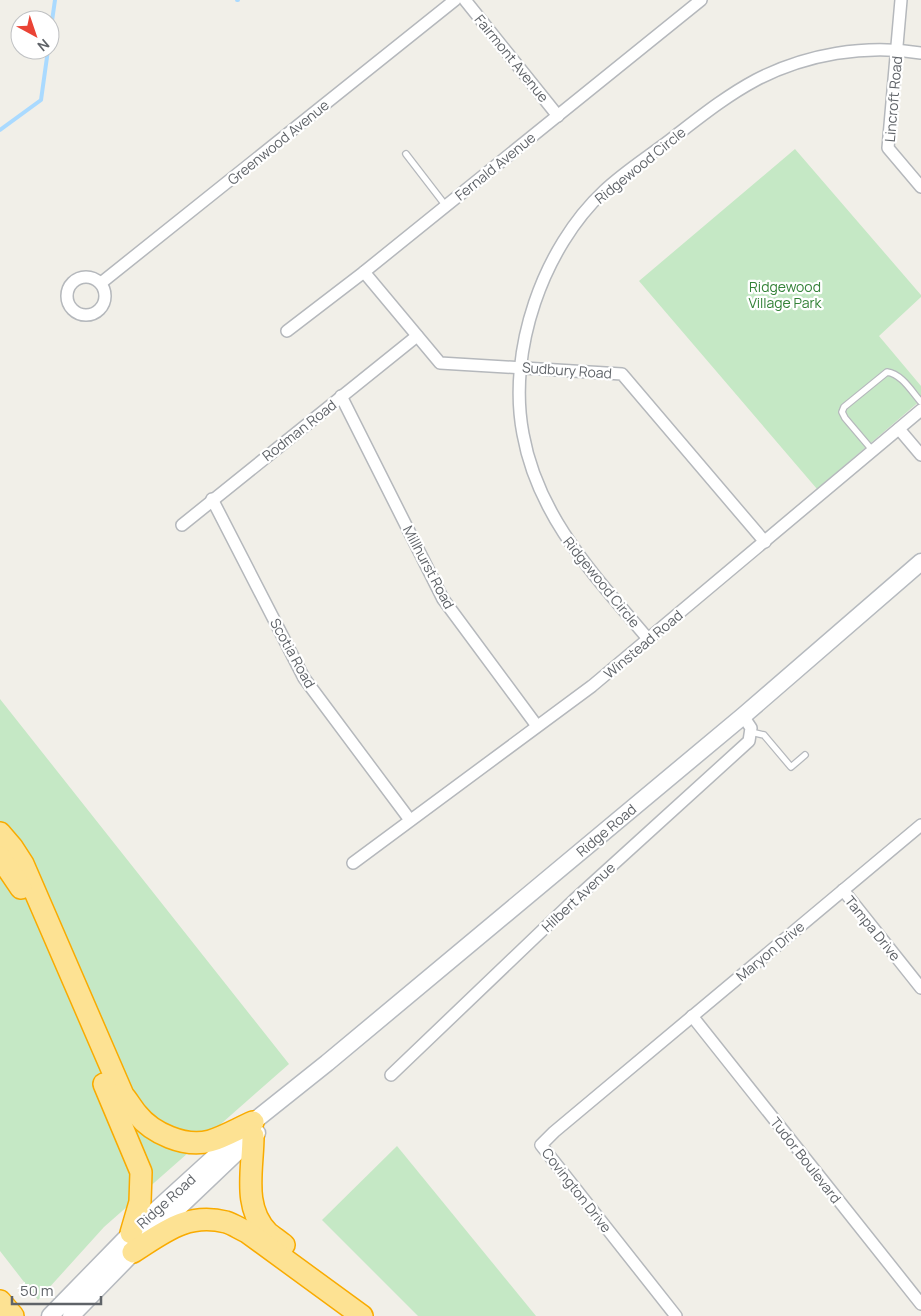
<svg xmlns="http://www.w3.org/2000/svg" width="921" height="1316" font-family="Manrope,sans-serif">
	<rect width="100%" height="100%" fill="#f1efe8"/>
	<g fill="#c5e8c5">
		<polygon points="795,149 921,295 921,297 879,336 921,386 921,400 817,489 639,281"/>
		<polygon points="0,699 289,1064 104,1227 38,1300 0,1251"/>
		<polygon points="397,1146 536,1316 418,1316 322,1220"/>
	</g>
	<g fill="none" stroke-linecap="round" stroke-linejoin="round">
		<g stroke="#aadaff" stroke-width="4">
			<polyline points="237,0 238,0"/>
			<polyline points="50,35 55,0"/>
			<polyline points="0,130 41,100 48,50"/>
		</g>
		<g stroke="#b5b8bc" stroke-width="8">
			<g id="lane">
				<polyline points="406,154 446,206"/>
				<path d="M873 451 845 418 842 412 844 407 887 372C902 374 912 392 921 402"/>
				<polyline points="751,732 764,735 791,767 805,755"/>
			</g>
		</g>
		<g stroke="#b5b8bc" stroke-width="14">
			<g id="street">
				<polyline points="465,0 558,116"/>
				<polyline points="901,0 888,148 921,187"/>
				<polyline points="364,272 440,363 622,374 765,542"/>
				<circle cx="86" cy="296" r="19"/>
				<polyline points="101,283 455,0"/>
				<polyline points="287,331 364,272 701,0"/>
				<polyline points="341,396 443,599 537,726"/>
				<polyline points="899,429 921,455"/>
				<polyline points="212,499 304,678 410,820"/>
				<polyline points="182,525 417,336"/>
				<path d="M649 640C596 577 538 518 523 434 507 351 543 248 604 191 625 171 651 155 674 137 700 117 726 96 756 80 806 54 865 44 921 53"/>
				<polyline points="353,863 592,686 921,410"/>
				<polyline points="843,890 921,988"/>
				<polyline points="692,1016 921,1304"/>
				<polyline points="391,1075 574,900 749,741 751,728 743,716"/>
				<polyline points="676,1316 541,1145 554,1132 921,825"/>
			</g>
		</g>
		<g stroke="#b6babf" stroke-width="19">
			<g id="secondary">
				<polyline points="50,1316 131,1233 253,1122 327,1063 743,716 921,562"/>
				<polyline points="71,1316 154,1231 257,1133"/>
			</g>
		</g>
		<g stroke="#f9ab00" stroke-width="24">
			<g id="highway">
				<path d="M0 833 12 847 23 864 123 1095C128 1101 132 1108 137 1114 152 1133 185 1148 210 1141 224 1137 239 1128 253 1122"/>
				<polyline points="0,857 21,888"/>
				<polyline points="104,1084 141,1172 140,1202 131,1233"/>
				<path d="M253 1136C253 1169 242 1207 268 1233 273 1237 279 1241 284 1245"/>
				<path d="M133 1252C163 1233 187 1212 226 1222 233 1224 240 1229 247 1232L362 1316"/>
				<polyline points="0,1301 13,1316"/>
			</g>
		</g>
		<use href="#lane" stroke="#fff" stroke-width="5.5"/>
		<use href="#street" stroke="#fff" stroke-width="11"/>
		<use href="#secondary" stroke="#fff" stroke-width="16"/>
		<use href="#highway" stroke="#fde293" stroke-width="21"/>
	</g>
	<g text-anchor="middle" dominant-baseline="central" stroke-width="4.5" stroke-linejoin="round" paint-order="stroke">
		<g font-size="14" fill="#5f6368" stroke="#fff">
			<text transform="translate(512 58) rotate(51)">Fairmont Avenue</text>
			<text transform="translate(893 99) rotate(-85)">Lincroft Road</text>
			<text transform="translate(278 142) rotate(-39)">Greenwood Avenue</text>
			<text transform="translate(640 165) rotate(-39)">Ridgewood Circle</text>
			<text transform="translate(495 166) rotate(-39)">Fernald Avenue</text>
			<text transform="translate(567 370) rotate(4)">Sudbury Road</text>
			<text transform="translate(299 430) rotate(-38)">Rodman Road</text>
			<text transform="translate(429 567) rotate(62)">Millhurst Road</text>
			<text transform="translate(602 582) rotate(51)">Ridgewood Circle</text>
			<text transform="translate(643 644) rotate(-40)">Winstead Road</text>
			<text transform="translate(293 653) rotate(61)">Scotia Road</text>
			<text transform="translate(606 830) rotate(-40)">Ridge Road</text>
			<text transform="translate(578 897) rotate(-43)">Hilbert Avenue</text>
			<text transform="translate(873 928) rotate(51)">Tampa Drive</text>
			<text transform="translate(770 951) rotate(-40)">Maryon Drive</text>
			<text transform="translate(806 1160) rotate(52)">Tudor Boulevard</text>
			<text transform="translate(577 1190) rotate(52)">Covington Drive</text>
			<text transform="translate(166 1201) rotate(-42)">Ridge Road</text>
		</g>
		<g font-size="14" fill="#348238" stroke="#fff">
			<text x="785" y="286">Ridgewood<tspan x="785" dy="16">Village Park</tspan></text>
		</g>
	</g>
	<g transform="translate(35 35) rotate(140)"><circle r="24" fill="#ffffff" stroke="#bfc1c3"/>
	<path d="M0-4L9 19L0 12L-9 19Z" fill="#ea4335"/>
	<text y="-8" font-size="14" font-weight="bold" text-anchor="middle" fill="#5f6368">N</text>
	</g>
	<path d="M12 1296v8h89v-8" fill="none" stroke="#5f6368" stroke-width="2.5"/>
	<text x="20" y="1296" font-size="15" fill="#5f6368" stroke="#ffffff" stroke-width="4" paint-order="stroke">50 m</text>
</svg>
